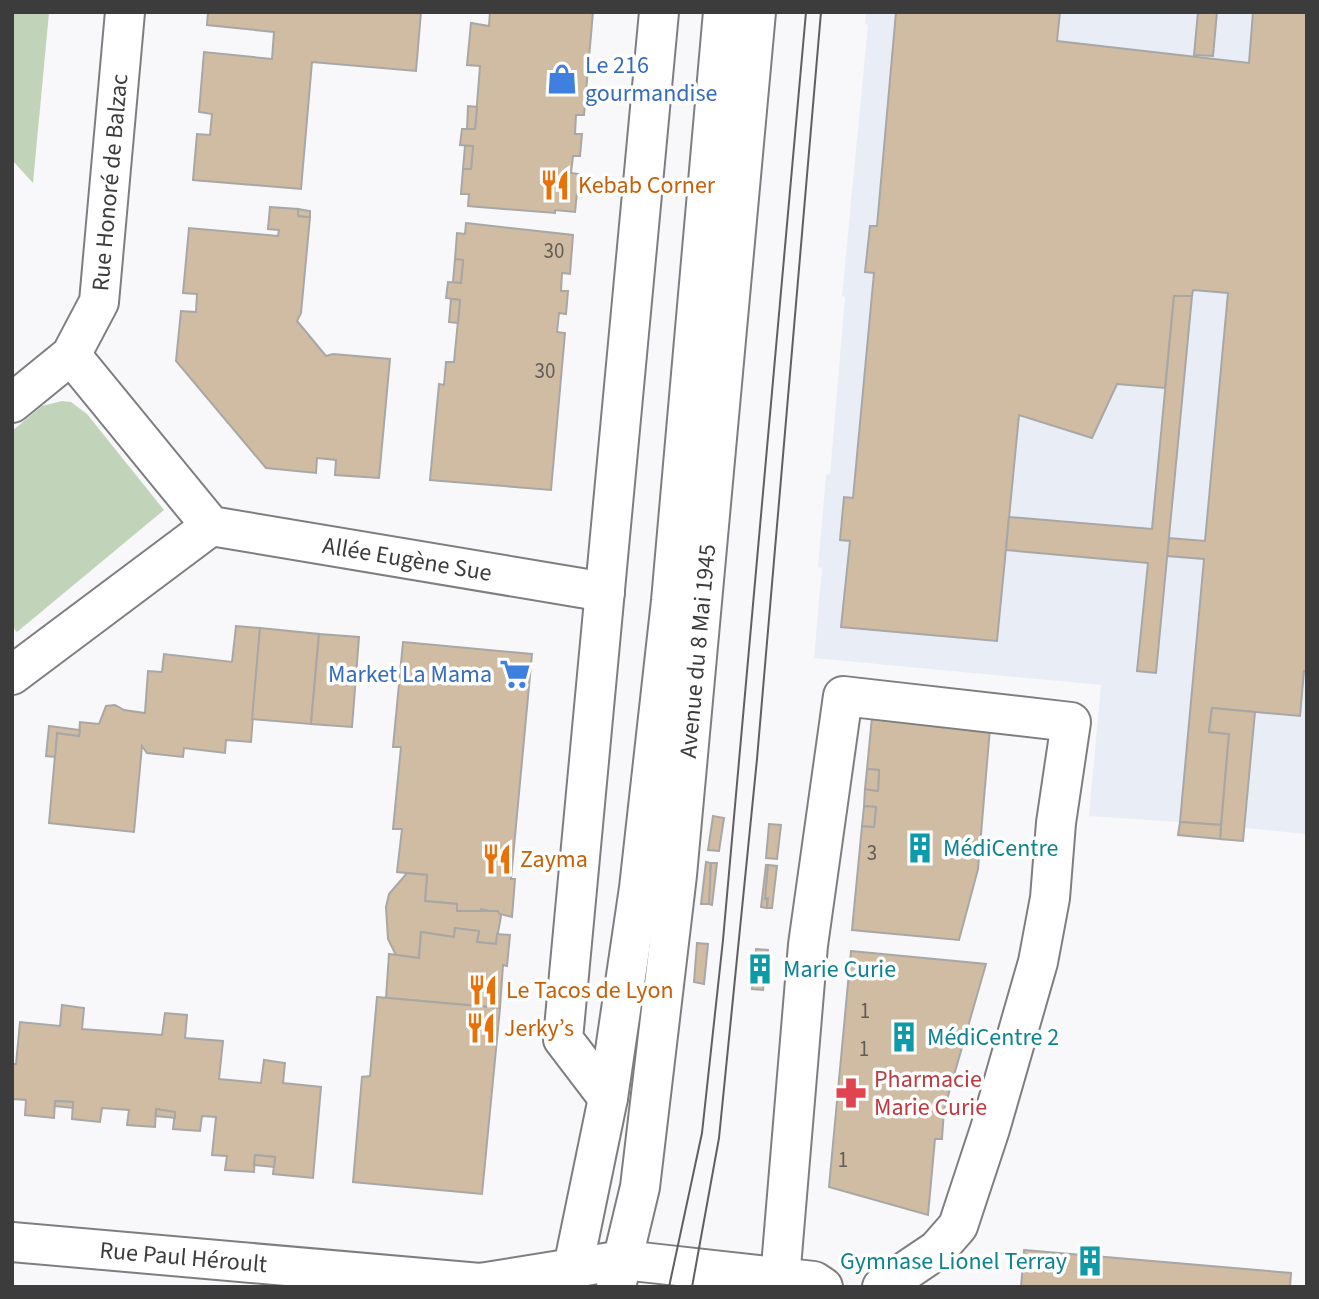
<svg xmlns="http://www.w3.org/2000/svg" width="1319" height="1299" font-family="'Source Sans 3',sans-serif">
	<rect width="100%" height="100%" fill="#f8f8fa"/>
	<polygon fill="#e9edf6" points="866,12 1307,12 1307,834 1245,828 1243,841 1178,835 1179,822 1089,816 1101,685 814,658 822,568 818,567 826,475 830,474 845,297 842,296 868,25 865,24"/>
	<g fill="#c1d4ba">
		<polygon points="12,12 49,13 33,183 12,160"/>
		<polygon points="62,401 71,402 87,414 164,510 17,632 12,626 12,431 42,406"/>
	</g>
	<g fill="#d0bca2" stroke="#a9a7a6" stroke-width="2">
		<polygon points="208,12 421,12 416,71 312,62 301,189 193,180 197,134 210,135 212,114 199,112 204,52 272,59 274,32 207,25"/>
		<polygon points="490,12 593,12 584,115 576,115 575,134 582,134 580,156 573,156 571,173 579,174 575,212 555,210 555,213 468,206 469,194 461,194 463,169 471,169 473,146 460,145 462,129 475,129 480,66 467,65 471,23 489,26"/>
		<polygon points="896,12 1060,12 1057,41 1249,63 1253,12 1307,12 1307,671 1304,671 1300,716 1212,708 1209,732 1229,734 1221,825 1180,822 1204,559 1167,556 1169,538 1205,541 1228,293 1193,290 1192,296 1174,296 1165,388 1117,384 1092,438 1019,415 997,641 841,627 850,541 840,540 844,497 853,498 874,273 865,272 870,226 877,226"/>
		<polygon points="1198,12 1217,12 1213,56 1194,55"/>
		<polygon points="468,106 477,107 475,129 467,129"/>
		<polygon points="465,146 473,146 471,169 463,169"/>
		<polygon points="270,207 298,209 298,216 310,217 301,313 297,321 326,356 333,354 390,359 379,478 335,475 336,460 317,458 316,473 266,468 176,361 181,311 196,312 197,294 183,293 189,228 278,236 279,230 268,229"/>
		<polygon points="298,209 310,211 310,217 298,216"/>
		<polygon points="466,223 573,235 570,274 562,273 561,291 568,291 566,314 559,313 557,332 565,333 551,490 430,480 439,384 444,385 446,362 454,362 460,300 446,298 448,282 461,283 463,260 455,259 457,233 465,234"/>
		<polygon points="455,259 463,260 461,283 453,282"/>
		<polygon points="1174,296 1192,296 1156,673 1137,671 1148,563 1006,550 1009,517 1152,529"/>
		<polygon points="451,299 460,300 458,323 449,322"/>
		<polygon points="236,626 260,628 251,742 226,740 225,753 184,748 183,757 147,753 142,746 134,832 49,823 57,733 79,736 80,722 99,724 106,706 115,705 124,710 145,713 148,671 162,672 164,654 232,662"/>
		<polygon points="260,628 319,634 311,724 252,719"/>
		<polygon points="319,634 359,637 352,727 311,724"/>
		<polygon points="403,642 532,654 511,879 515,879 512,917 481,909 481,913 457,911 457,904 425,901 427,875 397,872 402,829 393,829 401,747 393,747"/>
		<polygon points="1212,708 1255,712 1243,841 1220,839 1229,734 1209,732"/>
		<polygon points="872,717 990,728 978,869 959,940 852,930 862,826 874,827 876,807 864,806 865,789 878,791 879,770 867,769"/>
		<polygon points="49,726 80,730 79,736 57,733 55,757 46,756"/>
		<polygon points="867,769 879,770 878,791 865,789"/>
		<polygon points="864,806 876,807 874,827 862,826"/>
		<polygon points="713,816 724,818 719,851 708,850"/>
		<polygon points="1180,822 1221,825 1220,839 1178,835"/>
		<polygon points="769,824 781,825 777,859 766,858"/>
		<polygon points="706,862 711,863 710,871 713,872 709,904 701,904"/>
		<polygon points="711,863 717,863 712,905 709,904"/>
		<polygon points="766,865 768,865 767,908 761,907"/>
		<polygon points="768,865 777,866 772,908 767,908 768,898 765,899"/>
		<polygon points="407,873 427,875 425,901 457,904 457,911 498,911 501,916 496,944 477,942 479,931 455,928 454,937 421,932 419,958 396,955 388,939 386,907 389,894"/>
		<polygon points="455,928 479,931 477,942 496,944 497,934 510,935 507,966 503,965 500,1008 386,998 389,954 419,958 421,932 454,937"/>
		<polygon points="697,943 708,944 704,984 694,982"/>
		<polygon points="756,949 768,950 763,990 752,989"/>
		<polygon points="851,951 986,964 944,1110 942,1139 935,1139 928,1215 829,1187"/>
		<polygon points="377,997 500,1008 482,1194 353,1182 362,1077 370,1076"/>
		<polygon points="62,1005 84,1008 82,1029 162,1035 165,1013 187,1015 185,1038 223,1041 219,1079 261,1083 264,1060 285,1063 283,1083 321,1087 313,1178 273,1174 275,1157 255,1155 254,1172 225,1170 227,1156 212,1155 216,1117 202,1116 200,1131 173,1129 175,1112 156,1109 155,1127 127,1125 129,1110 102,1108 100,1122 72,1119 73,1102 55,1101 54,1118 25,1115 26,1100 13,1099 12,1114 12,1064 16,1064 20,1022 60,1026"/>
		<polygon points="55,1101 73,1102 73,1108 55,1106"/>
		<polygon points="156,1109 175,1112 175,1118 156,1116"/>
		<polygon points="255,1155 275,1157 274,1167 254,1165"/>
		<polygon points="1024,1250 1291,1273 1290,1287 1021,1287"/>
	</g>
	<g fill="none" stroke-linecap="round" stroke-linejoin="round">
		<g stroke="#7e7e80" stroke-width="42">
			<g id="street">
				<path id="s1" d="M71 355 211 526 605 592"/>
				<path id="s2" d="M12 403 71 355 99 302 125 12"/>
				<polyline points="12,675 211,526"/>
				<polyline points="608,1098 563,1039 659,12"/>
				<path id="s3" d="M12 1242 480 1283 623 1260 814 1281 823 1287"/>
				<polyline points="780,1279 808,945 843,696 1071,722 1056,823 1050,898 1038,962 990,1129 958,1226 937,1250 882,1287"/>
			</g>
		</g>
		<g stroke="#7e7e80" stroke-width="42">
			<g id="secondary">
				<polyline points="569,1287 608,1098 639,888 671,601 723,12"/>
				<path id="s4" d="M616 1287 640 1187 677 875 756 12"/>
			</g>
		</g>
		<use href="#street" stroke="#fff" stroke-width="38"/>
		<use href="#secondary" stroke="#fff" stroke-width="38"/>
		<g stroke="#5f5f61" stroke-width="2">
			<polyline points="669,1287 702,1133 723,940 806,12"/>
			<polyline points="692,1287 719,1138 757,759 821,12"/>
		</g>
	</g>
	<defs>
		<g id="shop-bare" transform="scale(2.415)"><path d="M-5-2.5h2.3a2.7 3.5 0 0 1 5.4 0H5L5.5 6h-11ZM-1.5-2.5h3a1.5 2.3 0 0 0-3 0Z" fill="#3f7fe0" stroke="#fff" stroke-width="2.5" paint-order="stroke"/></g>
		<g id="restaurant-bare" transform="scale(2.415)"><path d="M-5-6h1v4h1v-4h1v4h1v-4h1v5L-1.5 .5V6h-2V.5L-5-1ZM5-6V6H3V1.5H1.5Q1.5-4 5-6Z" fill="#e8710a" stroke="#fff" stroke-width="2.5" paint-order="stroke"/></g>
		<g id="supermarket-bare" transform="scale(2.415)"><path d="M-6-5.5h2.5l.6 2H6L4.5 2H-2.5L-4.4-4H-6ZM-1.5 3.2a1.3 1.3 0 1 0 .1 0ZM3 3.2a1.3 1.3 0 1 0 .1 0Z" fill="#3f7fe0" stroke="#fff" stroke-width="2.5" paint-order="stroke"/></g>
		<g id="building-bare" transform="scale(2.415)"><path d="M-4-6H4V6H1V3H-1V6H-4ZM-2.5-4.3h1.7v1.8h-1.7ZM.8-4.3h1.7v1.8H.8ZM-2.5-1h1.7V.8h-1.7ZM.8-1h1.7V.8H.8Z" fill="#0f9aa8" stroke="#fff" stroke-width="2.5" paint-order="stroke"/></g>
		<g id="pharmacy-bare" transform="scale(2.415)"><path d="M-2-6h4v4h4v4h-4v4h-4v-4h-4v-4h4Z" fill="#e0444e" stroke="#fff" stroke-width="2.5" paint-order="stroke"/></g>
	</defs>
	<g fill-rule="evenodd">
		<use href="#shop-bare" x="562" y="79"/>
		<use href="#restaurant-bare" x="555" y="185"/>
		<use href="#supermarket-bare" x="515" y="674"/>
		<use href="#building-bare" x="920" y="848"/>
		<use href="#restaurant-bare" x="497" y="859"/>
		<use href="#building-bare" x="760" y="969"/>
		<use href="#restaurant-bare" x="483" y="990"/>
		<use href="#restaurant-bare" x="481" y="1028"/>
		<use href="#building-bare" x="904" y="1037"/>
		<use href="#pharmacy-bare" x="851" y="1093"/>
		<use href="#building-bare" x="1090" y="1261"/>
	</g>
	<g text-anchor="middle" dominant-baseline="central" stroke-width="7" stroke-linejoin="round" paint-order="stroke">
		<g font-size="21" fill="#615c56">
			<text x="554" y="251">30</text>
			<text x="545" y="371">30</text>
			<text x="872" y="853">3</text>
			<text x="865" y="1011">1</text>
			<text x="864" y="1049">1</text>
			<text x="843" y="1160">1</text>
		</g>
		<g font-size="24" fill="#366cbe" stroke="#fff" text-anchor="start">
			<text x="585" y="65">Le 216<tspan x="585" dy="28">gourmandise</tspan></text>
			<text x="492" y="674" text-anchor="end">Market La Mama</text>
		</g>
		<g font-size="24" fill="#3c3c3d" stroke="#fff">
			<text stroke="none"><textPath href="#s2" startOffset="256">Rue Honoré de Balzac</textPath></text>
			<text stroke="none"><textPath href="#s1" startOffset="420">Allée Eugène Sue</textPath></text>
			<text stroke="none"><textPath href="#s4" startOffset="642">Avenue du 8 Mai 1945</textPath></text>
			<text stroke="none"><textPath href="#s3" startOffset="172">Rue Paul Héroult</textPath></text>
		</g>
		<g font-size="24" fill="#c56008" stroke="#fff" text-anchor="start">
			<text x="578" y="185">Kebab Corner</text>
			<text x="520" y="859">Zayma</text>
			<text x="506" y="990">Le Tacos de Lyon</text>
			<text x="504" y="1028">Jerky’s</text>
		</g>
		<g font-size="24" fill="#0d838f" stroke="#fff" text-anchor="start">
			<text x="943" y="848">MédiCentre</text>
			<text x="783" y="969">Marie Curie</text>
			<text x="927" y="1037">MédiCentre 2</text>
			<text x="1067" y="1261" text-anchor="end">Gymnase Lionel Terray</text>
		</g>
		<g font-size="24" fill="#be3a42" stroke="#fff" text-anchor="start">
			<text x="874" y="1079">Pharmacie<tspan x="874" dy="28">Marie Curie</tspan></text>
		</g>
	</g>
	<rect width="1319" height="1299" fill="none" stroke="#3c3c3d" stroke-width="28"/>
</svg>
